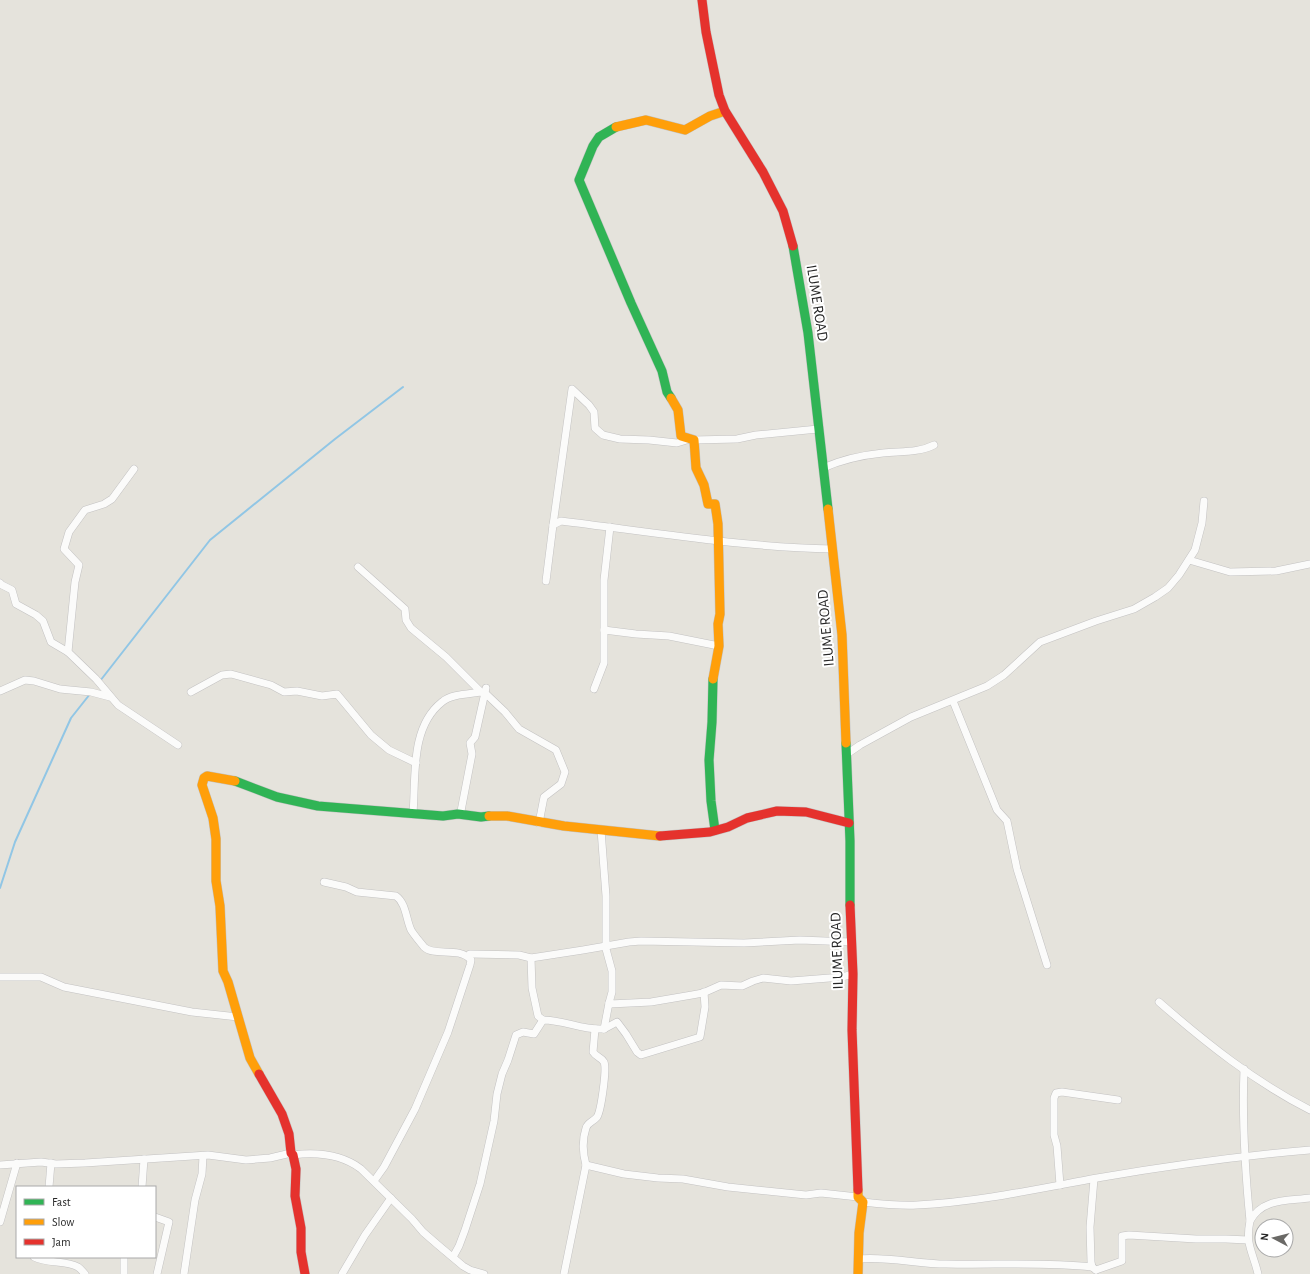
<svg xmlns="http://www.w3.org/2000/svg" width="1310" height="1274" font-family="'Alegreya Sans',sans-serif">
	<rect width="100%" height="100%" fill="#e5e3dc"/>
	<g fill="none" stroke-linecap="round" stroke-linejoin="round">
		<g stroke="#91c6e5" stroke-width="2">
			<polyline points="100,681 210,540 335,439 403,387"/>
			<polyline points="0,888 15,842 71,718 90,694"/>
		</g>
		<g stroke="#c3c2c2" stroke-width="8">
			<g id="street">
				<polyline points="694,440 737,439 756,435 818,429"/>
				<path d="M823 468C841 460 863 455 883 453 900 451 918 453 934 445"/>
				<polyline points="134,469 112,499 104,504 85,510 69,532 64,549 79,565 75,582 68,652 96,679 118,705 178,745"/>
				<polyline points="553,525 572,389 589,405 594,412 595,428 603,435 620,439 649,440 677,443 690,439"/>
				<polyline points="1189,560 1230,572 1276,571 1310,564"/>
				<polyline points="358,567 405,609 406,620 411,628 446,657 481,692 485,693 505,712 519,729 556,750 565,772 561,784 544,797 539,823"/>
				<path d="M546 581 553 525 561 521C651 532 741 547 832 549"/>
				<polyline points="0,583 2,585 12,590 16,604 36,615 43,621 51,642 68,652"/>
				<polyline points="604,630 636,634 669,636 719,646"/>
				<polyline points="594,689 604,663 604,580 610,527"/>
				<polyline points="0,691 25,680 34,681 60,689 91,692 110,697"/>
				<polyline points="191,692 222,675 231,674 271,685 284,692 297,691 322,696 337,694 371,735 389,750 416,763"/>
				<polyline points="953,701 997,810 1007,821 1017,869 1047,965"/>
				<polyline points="847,754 860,745 911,717 987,686 1004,675 1040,642 1096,621 1134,609 1155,597 1168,588 1179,575 1195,550 1202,523 1204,501"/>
				<polyline points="461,811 472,754 470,743 475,737 486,688"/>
				<path d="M413 813C416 777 410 727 442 702 451 694 469 694 481 692"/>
				<polyline points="601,830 606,896 606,949 612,971 612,992 609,1003 610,1004 651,1002 692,995 703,993 721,985 742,986 753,981 763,978 791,981 842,977 853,974"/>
				<path d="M324 882 346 887 357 892 396 896C406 903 406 919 411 930 414 935 420 942 424 947 434 957 459 946 471 960L470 965 448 1032 415 1109 384 1167 374 1181"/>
				<polyline points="470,954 519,955 531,958 583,950 629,942 641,941 744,943 800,940 851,942"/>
				<polyline points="531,958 532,988 538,1016 543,1020"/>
				<polyline points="0,977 41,977 64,987 192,1012 238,1017"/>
				<path d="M1159 1002C1206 1043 1255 1082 1310 1110"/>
				<polyline points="604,1029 617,1022 626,1034 637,1052 641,1055 700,1037 705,1007 704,992"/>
				<path d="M1244 1069C1242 1120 1245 1170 1250 1221 1262 1198 1288 1201 1310 1198"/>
				<path d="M293 1155C317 1152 341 1154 361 1169L412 1219 423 1232 438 1245 463 1266 470 1270 484 1274"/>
				<polyline points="0,1165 41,1162 56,1164 85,1163 208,1155 246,1160 270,1158 291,1153"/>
				<path d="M586 1165C583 1154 582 1140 586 1128 588 1122 593 1122 597 1117 601 1111 607 1069 604 1062 601 1057 596 1057 593 1052L595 1029"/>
				<polyline points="1094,1179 1090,1227 1091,1262 1092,1267 1096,1270"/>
				<polyline points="1060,1185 1057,1146 1054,1135 1054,1098 1056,1093 1062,1092 1118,1100"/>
				<polyline points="49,1187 51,1163"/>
				<polyline points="142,1187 144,1159"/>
				<path d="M863 1202C881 1204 899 1206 917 1205 978 1202 1037 1189 1097 1178 1167 1166 1239 1156 1310 1150"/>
				<polyline points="155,1217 169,1222 157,1274"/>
				<path d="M1250 1221C1245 1245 1253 1252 1258 1274"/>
				<polyline points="0,1222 17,1163"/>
				<path d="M34 1257C48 1264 66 1260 78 1267 81 1269 83 1272 85 1274"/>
				<path d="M453 1257 459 1246 465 1230 480 1184 494 1121 497 1094 502 1074 508 1060 516 1035 523 1032 534 1034 543 1020C564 1020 582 1030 602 1029H604L609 1003"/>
				<path d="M858 1259C887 1256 917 1264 946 1264 995 1265 1044 1262 1092 1267"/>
				<polyline points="1096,1270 1122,1261 1122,1236 1129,1235 1196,1239 1226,1239 1248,1240"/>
				<polyline points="124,1274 124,1257"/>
				<polyline points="184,1274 195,1200 202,1174 203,1156"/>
				<polyline points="342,1274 365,1235 391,1198"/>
				<polyline points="564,1274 586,1165 624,1174 658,1178 683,1179 728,1187 806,1195 821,1193 858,1197"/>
			</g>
		</g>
		<g stroke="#c3c2c2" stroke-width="10">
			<g id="fast">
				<polyline points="616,127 599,137 593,146 579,180 631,303 662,371 667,392 671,398"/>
				<polyline points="793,246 808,333 828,509"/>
				<polyline points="713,679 712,722 709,760 711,801 715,830"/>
				<polyline points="846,743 850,841 850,905"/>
				<polyline points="235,781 277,797 318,806 443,816 458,814 481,817 489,816"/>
			</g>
		</g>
		<g stroke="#c3c2c2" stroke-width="10">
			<g id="slow">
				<polyline points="616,127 646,120 685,130 710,116 725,111"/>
				<polyline points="671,398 678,410 681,436 694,440 696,468 704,485 708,504 715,504 718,524 720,614 718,624 719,646 713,679"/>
				<polyline points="828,509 842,635 846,743"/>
				<polyline points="235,781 207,776 204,778 202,785 213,818 216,839 216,881 220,906 223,971 228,982 250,1058 259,1074"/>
				<polyline points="489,816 507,816 564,826 660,836"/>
				<polyline points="858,1190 858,1197 863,1202 859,1233 858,1274"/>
			</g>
		</g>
		<g stroke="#c3c2c2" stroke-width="10">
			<g id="jam">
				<polyline points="702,0 706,32 719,95 725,111 763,172 783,211 793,246"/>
				<polyline points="660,836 710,832 728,827 747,818 777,811 806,812 849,823"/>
				<polyline points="850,905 853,974 852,1030 858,1190"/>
				<polyline points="259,1074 282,1114 289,1134 291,1153 293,1155 296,1169 295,1196 301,1228 301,1252 305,1274"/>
			</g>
		</g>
		<use href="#street" stroke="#fbfbfa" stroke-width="7"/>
		<use href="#fast" stroke="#30b455" stroke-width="9"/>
		<use href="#slow" stroke="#ff9f0a" stroke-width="9"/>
		<use href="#jam" stroke="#e5322d" stroke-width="9"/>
	</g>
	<g text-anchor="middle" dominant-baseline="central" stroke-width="4" stroke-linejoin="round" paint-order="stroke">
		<g font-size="15" fill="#272727" stroke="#fff">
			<text transform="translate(817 303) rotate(81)">ILUME ROAD</text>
			<text transform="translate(826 628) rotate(-95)">ILUME ROAD</text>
			<text transform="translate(837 951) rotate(-92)">ILUME ROAD</text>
		</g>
	</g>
	<rect x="16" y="1186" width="140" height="72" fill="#ffffff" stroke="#a9a9a9"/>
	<rect x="24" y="1199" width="20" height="6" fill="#30b455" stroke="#a9a9a9"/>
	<text x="52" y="1206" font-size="12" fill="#272727">Fast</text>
	<rect x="24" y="1219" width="20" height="6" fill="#ff9f0a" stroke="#a9a9a9"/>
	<text x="52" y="1226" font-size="12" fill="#272727">Slow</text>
	<rect x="24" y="1239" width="20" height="6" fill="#e5322d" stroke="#a9a9a9"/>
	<text x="52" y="1246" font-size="12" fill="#272727">Jam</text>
	<g transform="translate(1274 1238) rotate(277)"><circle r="19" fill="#ffffff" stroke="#a9a9a9"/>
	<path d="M0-3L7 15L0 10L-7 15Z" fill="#6a6966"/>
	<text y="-6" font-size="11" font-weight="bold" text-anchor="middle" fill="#272727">N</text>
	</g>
</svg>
